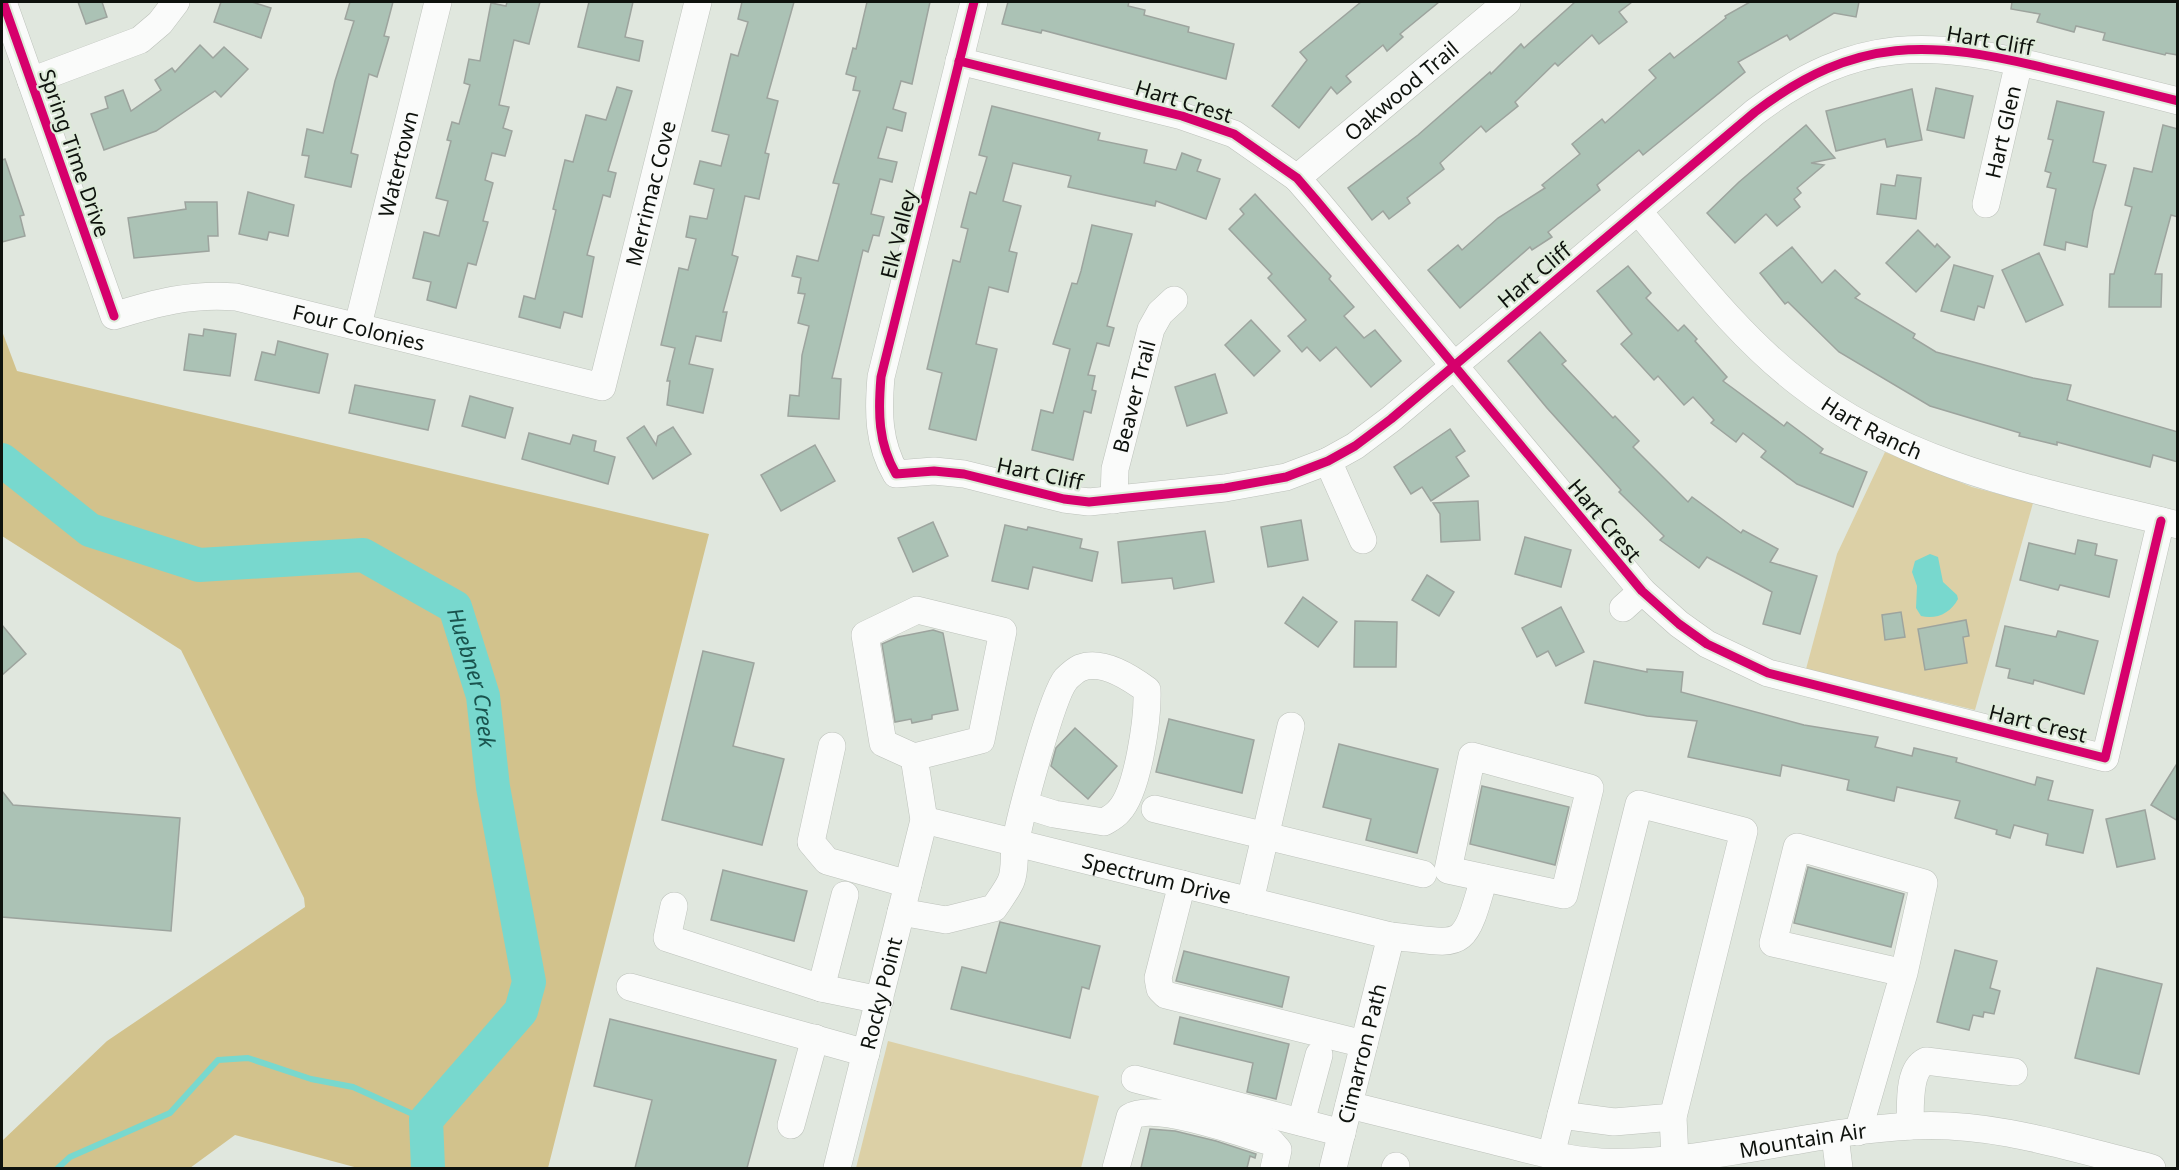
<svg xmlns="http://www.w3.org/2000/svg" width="2179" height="1170" font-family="'Noto Sans',sans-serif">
	<rect width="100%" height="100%" fill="#e0e7de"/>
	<g fill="#dcd0a6">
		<polygon points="1885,452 1972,487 2033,503 1975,710 1806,669 1837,554"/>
		<polygon points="888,1041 1099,1096 1081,1168 856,1168"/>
	</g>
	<polygon fill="#d2c28c" points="2,331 17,371 709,534 548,1168 358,1168 235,1135 190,1168 2,1168 2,1141 107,1041 305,907 304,898 181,650 2,536"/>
	<path fill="#78d8ce" d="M1930 554 1938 557 1943 582 1957 595 1958 599C1951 613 1936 620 1921 616L1916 608 1917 586 1912 572 1915 561Z"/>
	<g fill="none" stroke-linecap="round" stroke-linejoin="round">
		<polyline stroke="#78d8ce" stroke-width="6" points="58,1168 70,1157 170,1113 218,1060 248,1058 311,1079 353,1087 426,1120"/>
		<path stroke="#78d8ce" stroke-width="34" id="s1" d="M2 460 90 530 199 565 363 555 455 607 483 696 493 787 529 982 521 1011 426 1120 428 1168"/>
	</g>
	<g fill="#abc2b5" stroke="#9da49e" stroke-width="1.5">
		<polygon points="78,2 102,2 107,17 86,24"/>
		<polygon points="221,2 252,2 271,8 261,38 214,22"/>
		<polygon points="350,2 393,2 384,36 389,37 377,77 369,74 351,153 358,155 351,187 305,177 309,156 302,155 307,129 323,133 335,81 354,21 345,19"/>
		<polygon points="507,2 540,2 529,44 514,40 499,105 509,107 503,128 512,131 505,156 492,153 485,180 493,183 483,221 488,222 476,265 468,263 456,308 427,300 431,282 413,278 424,232 439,236 448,201 436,198 451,141 447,140 452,122 459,124 470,85 464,83 469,59 480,61 491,3 506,6"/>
		<polygon points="589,2 633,2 625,37 643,41 639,61 578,47"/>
		<polygon points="742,2 794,2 767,98 778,101 765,153 769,154 759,199 745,196 732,255 738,257 723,312 727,312 721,341 696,336 689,364 713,369 703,413 667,405 670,381 667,381 675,348 661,345 679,268 688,270 696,239 686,237 690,216 707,219 714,189 694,184 700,161 721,166 729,135 712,131 731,54 738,56 748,22 738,19"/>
		<polygon points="867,2 930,2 912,84 901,81 893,109 906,113 902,131 887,127 878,158 897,162 892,182 880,179 871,214 884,217 879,236 873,235 868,252 863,250 832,378 841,379 839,419 788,416 790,395 799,396 802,355 809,326 798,323 805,294 798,293 801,278 792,276 797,256 818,261 839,184 833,183 860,91 853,90 856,77 846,74 853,48 856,49"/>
		<polygon points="1008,2 1129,2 1128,6 1145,10 1144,15 1189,27 1188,32 1234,44 1226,79 1042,30 1041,33 1002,24"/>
		<polygon points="1361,2 1439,2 1400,34 1403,37 1387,51 1383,45 1346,76 1351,82 1337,94 1331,87 1299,128 1272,106 1307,60 1300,52"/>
		<polygon points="1575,2 1632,2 1619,12 1627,22 1599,44 1592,35 1558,66 1555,63 1515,102 1518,106 1486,132 1481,126 1440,163 1444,169 1407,198 1410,203 1389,219 1383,211 1372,220 1348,188 1418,135 1490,72 1491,74 1521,44 1524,48"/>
		<polygon points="1750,2 1859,2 1856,17 1834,13 1790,40 1787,35 1738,62 1745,72 1643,155 1639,150 1597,185 1600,190 1548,232 1552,237 1532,250 1530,247 1460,308 1428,270 1458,245 1462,250 1498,218 1545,188 1542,185 1580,154 1572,144 1602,119 1605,123 1656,78 1649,70 1670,53 1674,58 1726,18 1725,16"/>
		<polygon points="2012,2 2178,2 2178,55 2166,53 2165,55 2103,40 2105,33 2076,26 2074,32 2037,22 2040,14 2011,9"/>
		<polygon points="200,45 213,58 224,47 248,69 221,97 215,91 156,131 104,150 91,114 108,108 105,97 123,90 131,111 161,90 155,80 172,68 175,72"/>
		<polygon points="617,87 632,91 608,171 616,173 610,197 603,195 587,255 594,257 582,317 564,312 560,328 519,317 524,296 535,299 556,210 553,209 565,160 573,162 586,115 606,120"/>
		<polygon points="1936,88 1973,96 1964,138 1927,130"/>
		<polygon points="1912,89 1922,140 1887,147 1885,139 1836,151 1826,111"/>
		<polygon points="2057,101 2104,112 2093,162 2106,165 2093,211 2087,247 2066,242 2065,250 2044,245 2056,189 2047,187 2051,173 2045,171 2053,140 2048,139"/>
		<polygon points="992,106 1100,133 1098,140 1147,150 1144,163 1176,170 1182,153 1201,160 1197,171 1220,179 1206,219 1156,201 1155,206 1068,187 1071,176 1013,163 1003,201 1021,206 1009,251 1017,253 1008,292 989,287 976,344 997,349 976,440 929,429 942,373 927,369 953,260 960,262 968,229 961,227 970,192 976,194 987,157 979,155"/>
		<polygon points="1806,125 1835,158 1811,163 1824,165 1797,188 1801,193 1794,199 1800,207 1777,226 1766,214 1735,243 1707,213 1739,182"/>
		<polygon points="2163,125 2178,129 2178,217 2171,215 2155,274 2162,274 2161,307 2109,307 2110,274 2114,274 2132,207 2125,205 2134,168 2152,172"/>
		<polygon points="5,159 24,215 20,216 25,236 2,242 2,160"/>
		<polygon points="1897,175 1921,178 1916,219 1877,214 1881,184 1895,186"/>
		<polygon points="248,192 294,205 288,236 269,232 267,240 239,234"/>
		<polygon points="1255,194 1331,276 1329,279 1354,307 1344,316 1364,338 1375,330 1401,361 1371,387 1336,347 1320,361 1307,347 1302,352 1288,336 1306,320 1268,278 1272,274 1229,229 1244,214 1240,209"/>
		<polygon points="185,202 217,202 218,236 208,236 209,251 134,258 128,218 186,209"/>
		<polygon points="1092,225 1132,234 1107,326 1114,328 1109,346 1097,343 1088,375 1095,376 1092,390 1096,391 1091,413 1084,411 1073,460 1032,450 1041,410 1053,413 1070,349 1053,344 1072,283 1077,284 1081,271"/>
		<polygon points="1918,230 1935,247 1937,244 1950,257 1916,292 1886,263"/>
		<polygon points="1792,247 1822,283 1835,270 1860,294 1855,298 1915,334 1913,338 1936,352 2033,378 2071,385 2067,400 2178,432 2178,462 2153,455 2150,467 2057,442 2057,445 2019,436 2020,433 1930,406 1839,352 1788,302 1785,304 1760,273"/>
		<polygon points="2039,253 2063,305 2026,322 2002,270"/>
		<polygon points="1954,265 1993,276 1984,308 1978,306 1974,320 1941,311"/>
		<polygon points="1628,266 1651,293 1646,298 1678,331 1684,325 1697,339 1695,341 1727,377 1723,381 1784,426 1787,422 1823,449 1820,453 1867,472 1853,507 1797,484 1761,457 1766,451 1743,433 1736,442 1711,423 1714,420 1693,397 1684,405 1658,376 1654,380 1621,344 1632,334 1597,291"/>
		<polygon points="1251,320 1280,351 1254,376 1225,345"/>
		<polygon points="204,329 236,334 230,376 184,370 189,334 203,336"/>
		<polygon points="1540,332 1566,361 1562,364 1613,418 1615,416 1639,441 1633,447 1688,502 1692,497 1741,533 1743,530 1778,549 1770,562 1817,576 1800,634 1763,624 1772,592 1707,557 1699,568 1660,540 1664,536 1619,492 1621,490 1547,408 1508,361"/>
		<polygon points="278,341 328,354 319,393 255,380 262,352 275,355"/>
		<polygon points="1215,374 1227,413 1187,426 1175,387"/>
		<polygon points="355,385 435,400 428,430 349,413"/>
		<polygon points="470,396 513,408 505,438 462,426"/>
		<polygon points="644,426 656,445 658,436 673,427 691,454 653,479 627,438"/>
		<polygon points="1450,429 1465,451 1456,457 1469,476 1431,501 1422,487 1411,494 1394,467"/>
		<polygon points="529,433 570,444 573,435 596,441 594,451 615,457 608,484 522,459"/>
		<polygon points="815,445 835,481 781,511 761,475"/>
		<polygon points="1478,501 1480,540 1441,542 1440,514 1433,503"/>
		<polygon points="1301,520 1308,560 1268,567 1261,527"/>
		<polygon points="933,522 948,556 913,572 898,538"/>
		<polygon points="1005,525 1027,530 1028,527 1082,539 1080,548 1098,552 1092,581 1033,567 1028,589 992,581"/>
		<polygon points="1205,531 1214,582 1174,589 1172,578 1122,583 1118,542"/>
		<polygon points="1525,537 1571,550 1561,587 1515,574"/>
		<polygon points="2078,540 2097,544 2095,555 2117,560 2109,597 2060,585 2058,590 2020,580 2029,543 2075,554"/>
		<polygon points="1427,575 1454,592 1439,616 1412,600"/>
		<polygon points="1303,597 1337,622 1318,647 1285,623"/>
		<polygon points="1561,607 1584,652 1556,666 1548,651 1537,657 1522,628"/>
		<polygon points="1901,612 1905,637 1885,640 1882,615"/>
		<polygon points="1966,620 1969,636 1963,637 1967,663 1925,670 1918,629"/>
		<polygon points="1355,621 1397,622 1396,667 1354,667"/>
		<polygon points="2,625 26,654 2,675"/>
		<polygon points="2005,626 2056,637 2058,631 2098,641 2084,694 2034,680 2033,684 2008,678 2010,669 1996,666"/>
		<polygon points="933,630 943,633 958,710 932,715 932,719 912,723 911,719 895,722 882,644 898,637"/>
		<polygon points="703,651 754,663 733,746 784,759 762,845 662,820"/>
		<polygon points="1594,661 1647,672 1647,669 1683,672 1681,692 1804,725 1878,737 1875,747 1912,756 1914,748 1957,758 1956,762 2035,785 2037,777 2053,781 2048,800 2093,810 2083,853 2046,845 2048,834 2014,825 2010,838 1996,834 1997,830 1955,818 1960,801 1897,787 1894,801 1847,790 1849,780 1782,765 1780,776 1688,757 1697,721 1647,716 1585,703"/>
		<polygon points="1169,719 1254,740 1242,793 1156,772"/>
		<polygon points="1075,728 1117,766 1088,799 1051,766 1056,748"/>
		<polygon points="1339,744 1438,769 1417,853 1366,840 1371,819 1323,807"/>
		<polygon points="2178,762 2178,821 2151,805"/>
		<polygon points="1482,786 1569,807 1555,865 1470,844"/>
		<polygon points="2,791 13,805 180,818 171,931 2,917"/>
		<polygon points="2145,810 2155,859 2117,867 2106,819"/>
		<polygon points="1808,867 1904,894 1891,947 1794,923"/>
		<polygon points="723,870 807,891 794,941 711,920"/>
		<polygon points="1000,922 1100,946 1089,989 1082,987 1070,1038 951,1009 962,967 986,973"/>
		<polygon points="1955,950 1997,961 1990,988 2000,991 1994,1014 1984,1012 1983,1017 1973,1015 1969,1030 1937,1022"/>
		<polygon points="1184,951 1289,977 1282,1007 1176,981"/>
		<polygon points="2097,968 2162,984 2139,1074 2075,1058"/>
		<polygon points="1180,1017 1289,1044 1276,1099 1247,1092 1253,1063 1174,1044"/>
		<polygon points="610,1019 776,1060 747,1168 635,1168 652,1100 594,1086"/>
		<polygon points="1150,1129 1175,1131 1216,1141 1256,1154 1255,1158 1250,1156 1247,1168 1141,1168"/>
	</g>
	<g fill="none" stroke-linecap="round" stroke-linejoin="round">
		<g stroke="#bdc2bb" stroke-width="28">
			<g id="minor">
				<path id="s2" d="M3 2 114 316C155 303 192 293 236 297L602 387 698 2"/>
				<path d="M974 2 881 377C878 412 878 443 896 474L934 471 964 474 1064 499 1089 502 1225 488 1286 477 1328 461 1355 446 1391 419 1755 112C1857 35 1930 40 2049 69 2092 79 2135 90 2178 101"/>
				<polyline points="959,61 1182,116 1234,134 1297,178 1316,200 1642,591 1679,624 1707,644 1768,673 2105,758 2161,521"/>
				<polyline points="31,81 140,40 160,23 176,2"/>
				<path id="s3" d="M1297 178 1507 2"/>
				<path id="s4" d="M1986 204 2019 62"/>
				<path id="s5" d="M1638 211C1689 271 1737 335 1799 383 1908 469 2046 492 2178 525"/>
				<path id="s6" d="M358 325 438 2"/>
				<polyline points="1328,461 1363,540"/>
				<path id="s7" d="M1114 500 1115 469 1151 329 1160 313 1174 300"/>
				<polyline points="1623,608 1642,591"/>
				<polyline points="832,746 811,842 827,861 908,884"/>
				<polygon points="1472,756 1590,788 1564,895 1448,870"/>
				<polyline points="1155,809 1423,874"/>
				<path id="s8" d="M924 820 1391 936C1464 944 1463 953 1484 878"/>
				<polyline points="1182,884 1158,978 1160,989 1166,995 1364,1044"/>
				<polyline points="1250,901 1291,726"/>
				<polyline points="674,906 667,938 821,988 880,1000"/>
				<path d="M901 912 946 920 994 908C1000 899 1007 890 1011 881 1016 869 1013 853 1016 840 1021 814 1052 695 1066 679 1069 676 1076 670 1080 668 1102 659 1131 678 1147 690 1148 718 1138 791 1119 811 1115 816 1109 819 1104 822L1054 814 1025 805"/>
				<polyline points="630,987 866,1053"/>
				<polyline points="821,988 845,895"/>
				<polyline points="1135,1079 1342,1133"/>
				<path id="s9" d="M1349 1105C1397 1117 1446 1129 1494 1141 1529 1150 1565 1160 1601 1162 1705 1166 1808 1131 1912 1126 1993 1121 2074 1149 2152 1168"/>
				<polyline points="1561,1115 1614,1122 1673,1117"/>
				<polyline points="1301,1122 1319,1055"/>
				<polyline points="791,1125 815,1038"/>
				<path d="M1910 1126C1911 1107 1907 1070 1926 1061L2014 1072"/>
				<polyline points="1858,1132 1904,973 1773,943 1797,847 1924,883 1904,973"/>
				<polyline points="1835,1136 1839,1168"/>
				<polyline points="1551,1155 1639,804 1744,831 1673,1117 1675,1158"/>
				<path id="s10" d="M837 1168 924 820 914 757 883 743 865 635 917 610 1003 631 981 740 914 757"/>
				<path d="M1116 1168 1130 1117C1154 1101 1242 1133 1271 1142L1278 1150 1274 1168"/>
				<path id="s11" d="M1333 1168 1391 936"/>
				<polyline points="1395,1168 1396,1166"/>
			</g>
		</g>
		<use href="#minor" stroke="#fafbfa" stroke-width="27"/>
		<g stroke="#deebda" stroke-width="13">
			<g id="cycleway">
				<polyline points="3,2 114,316"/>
				<path d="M974 2 881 377C878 412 878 443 896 474L934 471 964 474 1064 499 1089 502 1225 488 1286 477 1328 461 1355 446 1391 419 1755 112C1857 35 1930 40 2049 69 2092 79 2135 90 2178 101"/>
				<polyline points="959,61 1182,116 1234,134 1297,178 1316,200 1642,591 1679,624 1707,644 1768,673 2105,758 2161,521"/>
			</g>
		</g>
		<use href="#cycleway" stroke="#d6006c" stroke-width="9"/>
	</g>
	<g text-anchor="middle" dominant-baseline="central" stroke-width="4.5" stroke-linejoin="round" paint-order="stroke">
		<g font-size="21" fill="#0e120d" stroke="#deebda">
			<text transform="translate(1990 40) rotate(10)">Hart Cliff</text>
			<text stroke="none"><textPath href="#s3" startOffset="136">Oakwood Trail</textPath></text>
			<text transform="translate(1184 101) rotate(17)">Hart Crest</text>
			<text stroke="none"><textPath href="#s4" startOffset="74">Hart Glen</textPath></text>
			<text transform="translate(75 153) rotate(71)">Spring Time Drive</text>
			<text stroke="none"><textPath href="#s6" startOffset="166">Watertown</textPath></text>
			<text stroke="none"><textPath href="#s2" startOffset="1034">Merrimac Cove</textPath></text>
			<text transform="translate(898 234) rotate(-76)">Elk Valley</text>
			<text transform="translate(1534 275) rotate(-40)">Hart Cliff</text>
			<text stroke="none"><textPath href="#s2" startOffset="584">Four Colonies</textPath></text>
			<text stroke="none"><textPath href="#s7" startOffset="106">Beaver Trail</textPath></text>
			<text stroke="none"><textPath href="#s5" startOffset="322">Hart Ranch</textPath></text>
			<text transform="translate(1040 473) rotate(12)">Hart Cliff</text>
			<text transform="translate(1605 520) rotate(50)">Hart Crest</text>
			<text transform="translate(2038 723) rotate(14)">Hart Crest</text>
			<text stroke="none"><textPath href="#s8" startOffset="240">Spectrum Drive</textPath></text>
			<text stroke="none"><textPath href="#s10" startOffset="180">Rocky Point</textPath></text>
			<text stroke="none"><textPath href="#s11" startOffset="118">Cimarron Path</textPath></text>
			<text stroke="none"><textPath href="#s9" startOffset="462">Mountain Air</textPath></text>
		</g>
		<g font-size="22" font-style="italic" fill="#1a534e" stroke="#deebda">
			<text stroke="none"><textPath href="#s1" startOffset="570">Huebner Creek</textPath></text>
		</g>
	</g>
	<rect width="2179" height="1170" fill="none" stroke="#0e120d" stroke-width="6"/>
</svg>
